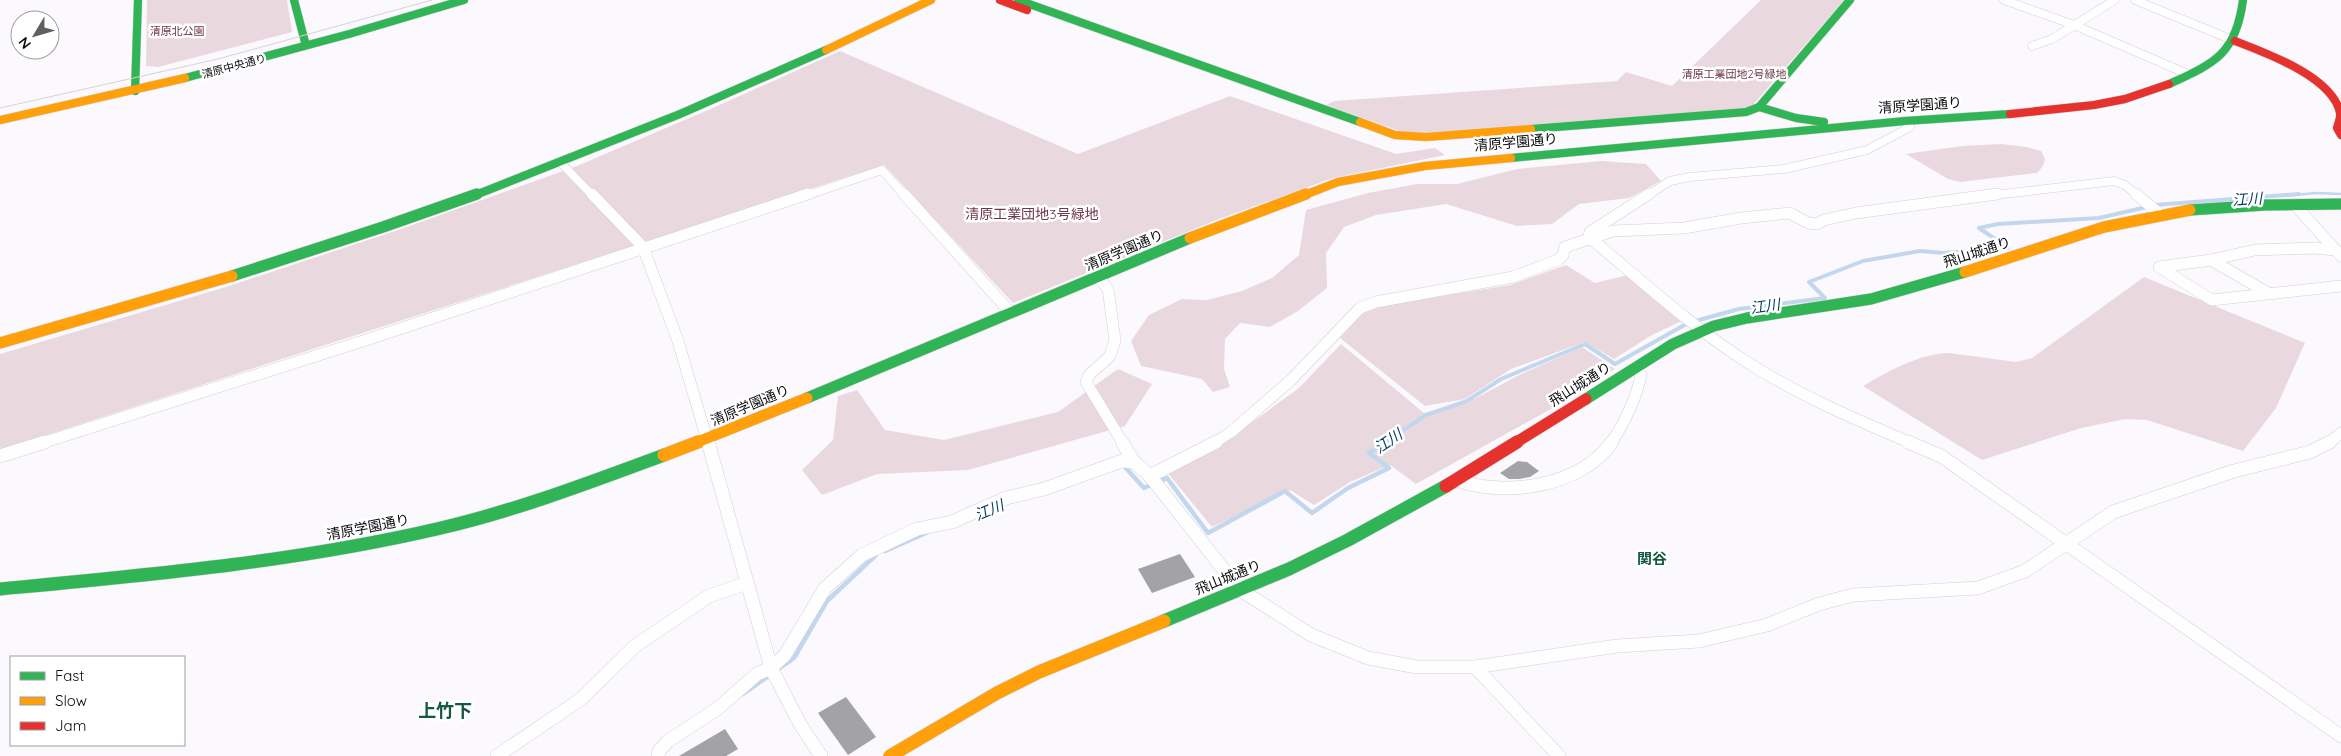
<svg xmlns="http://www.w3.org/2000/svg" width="2341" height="756" font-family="Quicksand,'Noto Sans JP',sans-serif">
	<rect width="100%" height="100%" fill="#fbf9fd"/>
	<g fill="#e9d9df">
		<polygon points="147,0 287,0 292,32 158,67 146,66"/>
		<polygon points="1761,0 1844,0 1753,105 1740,109 1408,134 1326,105 1334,101 1617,81 1626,72 1672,86"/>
		<polygon points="840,51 1078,154 1230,96 1396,154 1435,148 1445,155 1333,178 1219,219 1013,303 884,165 0,450 0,354 226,287 404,228 577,166 715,107"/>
		<polygon points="2001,144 2027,147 2041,151 2045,159 2043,166 2037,173 1960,182 1948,179 1906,154 1962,146"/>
		<polygon points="1601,161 1646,164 1661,181 1629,198 1579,204 1552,224 1517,226 1446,204 1376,215 1344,227 1326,253 1327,288 1298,311 1270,327 1240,323 1225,339 1224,369 1230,387 1213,392 1202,379 1141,366 1131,341 1149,315 1182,299 1207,300 1242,291 1272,278 1299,255 1306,210 1368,193 1417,184 1457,184 1517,169"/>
		<polygon points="1566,265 1595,283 1628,275 1684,320 1652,335 1614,359 1585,342 1511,369 1465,399 1425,406 1340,338 1368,308 1510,285"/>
		<path d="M2144 277 2305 343 2276 408 2243 451 2147 420 2125 419 2081 428 1982 460 1863 386C1889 371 1918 354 1949 353L2016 362 2032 358Z"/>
		<polygon points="1341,344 1424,413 1467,403 1519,375 1582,347 1615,369 1558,405 1416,484 1390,465 1350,482 1314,505 1290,490 1212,527 1167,472 1233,436 1299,388"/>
		<polygon points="1118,369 1152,384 1125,426 968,470 877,474 822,495 802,470 833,440 838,396 857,390 885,430 944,440 1058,412"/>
	</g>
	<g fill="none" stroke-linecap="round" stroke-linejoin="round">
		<polyline stroke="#c2d7ee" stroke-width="2.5" points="2282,196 2316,193 2341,194"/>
		<g stroke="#c2d7ee" stroke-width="4">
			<polyline points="2155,205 2299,194"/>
			<polyline points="1384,443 1426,415 1467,401 1501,379 1585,344 1615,364 1688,323 1739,309 1825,298 1809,282 1863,261 1920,251 1944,253 2008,248 1979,228 1998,224 2099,218 2147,207"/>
		</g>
		<g stroke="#c2d7ee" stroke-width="4.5">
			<polyline points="1124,466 1144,488 1167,478 1208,533 1285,491 1312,513 1348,488 1389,468 1369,453 1386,442"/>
			<polyline points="885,551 926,533"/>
			<polyline points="780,668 794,658 827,601 876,555"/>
			<polyline points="743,694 770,675"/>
		</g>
	</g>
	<g fill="#a3a3a7">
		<polygon points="1518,461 1527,462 1539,471 1530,477 1519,479 1509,479 1500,473"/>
		<polygon points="1180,554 1195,577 1152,593 1138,569"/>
		<polygon points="846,697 876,737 848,755 818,713"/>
		<polygon points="725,729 738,749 726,756 679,756"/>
	</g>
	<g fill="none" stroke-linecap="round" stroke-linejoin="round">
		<g stroke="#d2d0d4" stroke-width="9">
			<g id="street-far2">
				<polyline points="2004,0 2074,25 2190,75"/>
				<polyline points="2135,0 2235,41"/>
				<polyline points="2032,46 2052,39 2115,0"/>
				<polyline points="561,163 593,196"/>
				<polyline points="805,196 882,170 905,196"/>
				<polyline points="1647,196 1670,181 1690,177 1784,169 1867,150 1910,127 1905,121"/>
				<polyline points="1986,196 2114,181 2125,185 2138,196"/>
			</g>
		</g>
		<g stroke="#d2d0d4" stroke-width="12">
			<g id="street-far1">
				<polyline points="592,194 643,247 678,341 708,443"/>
				<polyline points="904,194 1011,313"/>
				<path d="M1649 194 1590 232 1589 237C1642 281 1694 329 1753 366 1803 397 1857 420 1911 443"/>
				<polyline points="2136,194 2161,215"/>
				<polyline points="2294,204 2341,256"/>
				<polyline points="2336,250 2312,248 2255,250 2211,260 2159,267 2212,300 2341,286"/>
				<polyline points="2211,260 2270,294"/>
				<polyline points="1098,277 1108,289 1115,340 1110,356 1090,374 1086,382 1123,443"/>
				<polyline points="42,443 366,340 808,194"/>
				<polyline points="1214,443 1231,432 1291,380 1360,308 1376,302 1513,277 1558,260 1563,255 1565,247 1613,231 1684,228 1741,218 1790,213 1808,223 1817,224 1824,220 1856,213 1997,194"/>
				<path d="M1611 443C1625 422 1636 399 1641 375L1636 367"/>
				<polyline points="2328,443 2341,433"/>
			</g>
		</g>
		<g stroke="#d2d0d4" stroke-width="14">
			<g id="street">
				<polyline points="708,442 771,668 800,724 821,756"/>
				<polyline points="1122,442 1134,462"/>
				<polyline points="1908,442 1941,456 2341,736"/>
				<polyline points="0,456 45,442"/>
				<polyline points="1150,476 1216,442"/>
				<path d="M1457 480C1505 498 1582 486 1612 442"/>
				<polyline points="1475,667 1559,756"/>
				<polyline points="497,756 581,699 635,646 709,596 747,583"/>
				<polyline points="658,756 659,751 668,741 717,709 757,674 771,668 785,655 825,588 862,555 917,529 952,522 1006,498 1044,489 1122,461 1134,462 1150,476 1239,589 1311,635 1368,658 1417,667 1475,667 1617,646 1699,641 1767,625 1819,604 1853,595 1978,588 2025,571 2113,512 2234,471 2310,452 2330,442"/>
			</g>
		</g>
		<g stroke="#d2d0d4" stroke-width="9">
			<g id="fast-far2">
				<polyline points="294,0 305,42"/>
				<polyline points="1018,0 1360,122"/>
				<polyline points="185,78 349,34 464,0"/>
				<path d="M2169 84C2215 63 2236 54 2243 0"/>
				<polyline points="135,91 138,0"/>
				<polyline points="1759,107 1850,0"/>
				<polyline points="1531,129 1746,112 1759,107 1796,118 1824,122"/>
				<polyline points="1511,158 1905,121 2010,114"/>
				<polyline points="473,196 680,114 826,50"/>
			</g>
		</g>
		<g stroke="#d2d0d4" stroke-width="12">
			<g id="fast-far1">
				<polyline points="2190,210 2265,205 2341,204"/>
				<polyline points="232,276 383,227 477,194"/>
				<polyline points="807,398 1190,238"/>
				<polyline points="1586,399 1673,344 1714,326 1747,318 1871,299 1965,272"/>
			</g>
		</g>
		<g stroke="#d2d0d4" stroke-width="14">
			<g id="fast">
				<path d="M0 589C148 575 296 562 441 528 518 510 591 482 664 455"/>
				<polyline points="1164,621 1289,569 1348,540 1446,486"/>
			</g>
		</g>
		<g stroke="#d2d0d4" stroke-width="9">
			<g id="slow-far2">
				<polyline points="826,50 931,0"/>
				<polyline points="0,120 185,78"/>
				<polyline points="1360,122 1395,135 1426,137 1531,129"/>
				<polyline points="1302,196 1338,182 1425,166 1511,158"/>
			</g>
		</g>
		<g stroke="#d2d0d4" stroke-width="12">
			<g id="slow-far1">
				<polyline points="1190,238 1306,194"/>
				<polyline points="1965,272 2104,227 2190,210"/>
				<polyline points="0,343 232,276"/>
				<polyline points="695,443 807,398"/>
			</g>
		</g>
		<g stroke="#d2d0d4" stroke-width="14">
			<g id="slow">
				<polyline points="664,455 698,442"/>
				<polyline points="890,756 997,693 1039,672 1164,621"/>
			</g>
		</g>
		<g stroke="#d2d0d4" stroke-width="9">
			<g id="jam-far2">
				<polyline points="1000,0 1027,10"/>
				<path d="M2235 41C2266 53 2333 77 2340 113 2341 118 2338 123 2337 128L2341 135"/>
				<polyline points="2010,114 2094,105 2125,99 2169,84"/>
			</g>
		</g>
		<g stroke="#d2d0d4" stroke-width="12">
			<polyline id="jam-far1" points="1515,443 1586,399"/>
		</g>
		<g stroke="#d2d0d4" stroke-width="14">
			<polyline id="jam" points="1446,486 1517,442"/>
		</g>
		<use href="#street-far2" stroke="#fefeff" stroke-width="8"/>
		<use href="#street-far1" stroke="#fefeff" stroke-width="11"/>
		<use href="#street" stroke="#fefeff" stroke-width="13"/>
		<use href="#fast-far2" stroke="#30b455" stroke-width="8"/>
		<use href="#fast-far1" stroke="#30b455" stroke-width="11"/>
		<use href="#fast" stroke="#30b455" stroke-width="13"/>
		<use href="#slow-far2" stroke="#ff9f0a" stroke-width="8"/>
		<use href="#slow-far1" stroke="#ff9f0a" stroke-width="11"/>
		<use href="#slow" stroke="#ff9f0a" stroke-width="13"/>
		<use href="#jam-far2" stroke="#e5322d" stroke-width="8"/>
		<use href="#jam-far1" stroke="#e5322d" stroke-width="11"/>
		<use href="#jam" stroke="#e5322d" stroke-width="13"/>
		<polyline stroke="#d4d4d4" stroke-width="1" points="0,108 218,59 432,0"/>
	</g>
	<g text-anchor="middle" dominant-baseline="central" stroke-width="5" stroke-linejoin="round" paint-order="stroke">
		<g font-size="11" fill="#6f364c" stroke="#fff">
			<text x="177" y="31">清原北公園</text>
			<text x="1734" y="74">清原工業団地2号緑地</text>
		</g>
		<g font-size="11" fill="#0c0b0f" stroke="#fff">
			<text transform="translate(234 66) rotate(-15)">清原中央通り</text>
		</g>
		<g font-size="14" fill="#0c0b0f" stroke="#fff">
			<text transform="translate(1920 105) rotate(-4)">清原学園通り</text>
			<text transform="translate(1516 142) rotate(-5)">清原学園通り</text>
			<text transform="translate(1124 250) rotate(-23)">清原学園通り</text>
			<text transform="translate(1977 252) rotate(-18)">飛山城通り</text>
			<text transform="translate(1580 384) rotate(-32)">飛山城通り</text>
			<text transform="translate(750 405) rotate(-23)">清原学園通り</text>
			<text transform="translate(368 527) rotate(-11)">清原学園通り</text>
			<text transform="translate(1228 577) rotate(-22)">飛山城通り</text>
		</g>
		<g font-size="14" fill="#6f364c" stroke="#fff">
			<text x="1032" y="214">清原工業団地3号緑地</text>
		</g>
		<g font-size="15" font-style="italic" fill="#093d64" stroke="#fff">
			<text transform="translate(2247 199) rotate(-4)">江川</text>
			<text transform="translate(1765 306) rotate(-8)">江川</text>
			<text transform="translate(1388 441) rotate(-34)">江川</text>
			<text transform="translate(989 510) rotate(-22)">江川</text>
		</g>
		<g font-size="15" font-weight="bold" fill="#135940" stroke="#fff">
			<text x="1652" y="558">関谷</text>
		</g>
		<g font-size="18" font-weight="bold" fill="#135940" stroke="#fff">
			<text x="445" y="710">上竹下</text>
		</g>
	</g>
	<rect x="10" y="656" width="175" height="90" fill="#ffffff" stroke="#9e9d9f"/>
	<rect x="20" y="672" width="25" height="8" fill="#30b455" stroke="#9e9d9f"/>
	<text x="55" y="681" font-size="15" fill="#0c0b0f">Fast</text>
	<rect x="20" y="697" width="25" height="8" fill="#ff9f0a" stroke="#9e9d9f"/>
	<text x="55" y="706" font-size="15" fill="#0c0b0f">Slow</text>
	<rect x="20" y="722" width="25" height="8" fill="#e5322d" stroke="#9e9d9f"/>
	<text x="55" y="731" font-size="15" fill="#0c0b0f">Jam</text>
	<g transform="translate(35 35) rotate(232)"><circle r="24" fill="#ffffff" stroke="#9e9d9f"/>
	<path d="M0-4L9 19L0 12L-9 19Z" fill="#605e62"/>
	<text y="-8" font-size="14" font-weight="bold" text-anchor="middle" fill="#0c0b0f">N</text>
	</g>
</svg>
